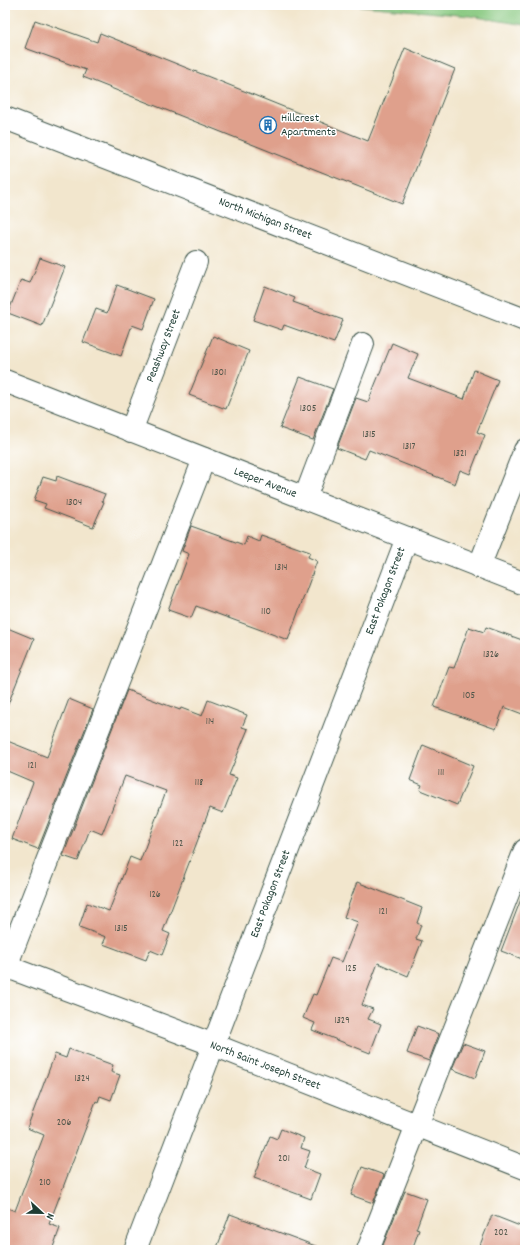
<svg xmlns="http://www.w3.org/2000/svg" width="530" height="1255" font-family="Dekko,sans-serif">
	<rect width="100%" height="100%" fill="#fff"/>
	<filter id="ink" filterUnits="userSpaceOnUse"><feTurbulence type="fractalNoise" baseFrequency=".025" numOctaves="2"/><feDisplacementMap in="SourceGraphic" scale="8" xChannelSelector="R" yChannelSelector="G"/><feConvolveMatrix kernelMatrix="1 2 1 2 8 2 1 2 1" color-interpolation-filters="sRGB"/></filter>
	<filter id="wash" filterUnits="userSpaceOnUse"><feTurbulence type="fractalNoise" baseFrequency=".012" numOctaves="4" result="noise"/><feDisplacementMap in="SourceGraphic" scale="16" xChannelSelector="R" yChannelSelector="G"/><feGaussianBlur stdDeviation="0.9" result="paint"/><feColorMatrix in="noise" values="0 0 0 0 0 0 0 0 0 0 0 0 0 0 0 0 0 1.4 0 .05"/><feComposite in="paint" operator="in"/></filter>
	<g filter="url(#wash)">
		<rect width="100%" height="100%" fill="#f2e6cd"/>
		<polygon fill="#89c981" stroke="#54835a" points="352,5 525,5 525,25 470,16"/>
		<g id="blocks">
			<g fill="#dfa08c">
				<polygon points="35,20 97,42 100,33 368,141 405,48 455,69 402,204 83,77 86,70 25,48"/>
				<polygon points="40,258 65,267 42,326 8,313 21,280 30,283"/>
				<polygon points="117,285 154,299 143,329 132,325 121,356 83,342 96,309 107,313"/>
				<polygon points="265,286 295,298 293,302 343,320 334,343 284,325 282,330 253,320"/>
				<polygon points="213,336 249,351 226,409 189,395"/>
				<polygon points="392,343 418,354 408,378 464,399 474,370 498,380 477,432 485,435 470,474 460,470 455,484 369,450 365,459 337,448 356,398 368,402"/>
				<polygon points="300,377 333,389 313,440 280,428"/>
				<polygon points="57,476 105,494 102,501 104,502 93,527 44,508 46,504 34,500 43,477 56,481"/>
				<polygon points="191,526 244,545 247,536 259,541 261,535 310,552 308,557 317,561 288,640 196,606 191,618 168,610 189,554 182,551"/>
				<polygon points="5,627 34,639 6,709 5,709"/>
				<polygon points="469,627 484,632 486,627 525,641 525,715 504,707 496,729 434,707 449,667 454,668"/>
				<polygon points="127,690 180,710 181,708 202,716 208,700 247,715 242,727 248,729 229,775 237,778 223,813 210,808 163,931 170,934 162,955 150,950 146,960 103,944 106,937 79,927 87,903 109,911 130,857 140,861 166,791 125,776 102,834 90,829 78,861 63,856"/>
				<polygon points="69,699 93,709 38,849 12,839 33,782 5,770 5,740 47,757"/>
				<polygon points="423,745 473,766 457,805 420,790 422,785 410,780"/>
				<polygon points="357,882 422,908 417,923 421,925 416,939 422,941 408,976 378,963 362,1005 373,1009 368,1019 381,1024 370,1053 312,1030 315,1023 303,1018 313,994 316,995 331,958 342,962 358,922 344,917"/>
				<polygon points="523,894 525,894 525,960 501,951"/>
				<polygon points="417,1026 439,1034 429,1061 407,1053"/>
				<polygon points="463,1043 485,1051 475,1078 452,1069"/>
				<polygon points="69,1049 113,1065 111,1072 120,1075 111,1100 100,1096 98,1102 96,1101 49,1224 60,1228 52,1250 5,1250 5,1207 15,1211 44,1135 27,1128 55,1054 66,1058"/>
				<polygon points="281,1129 304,1138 301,1148 310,1151 304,1168 320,1174 311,1199 254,1178 270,1136 277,1139"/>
				<polygon points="362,1167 384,1175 373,1203 351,1195"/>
				<polygon points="405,1191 427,1199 416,1229 419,1230 412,1250 381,1250"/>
				<polygon points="230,1214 321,1248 321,1250 216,1250"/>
				<polygon points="492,1215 525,1228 525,1250 478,1250"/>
			</g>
		</g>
	</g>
	<g filter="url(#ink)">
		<use href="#blocks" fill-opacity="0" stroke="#3f564b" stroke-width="1"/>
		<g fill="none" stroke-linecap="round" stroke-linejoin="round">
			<g stroke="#3f564b" stroke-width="24">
				<g id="minor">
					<polyline points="5,381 525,584"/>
					<polyline points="131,431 196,262"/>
					<polyline points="305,498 363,344"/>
					<polyline points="479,567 525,450"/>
					<polyline points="5,966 214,1045 525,1168"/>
					<polyline points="5,969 204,459"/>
					<polyline points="135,1250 407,538"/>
					<polyline points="368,1250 525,850"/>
				</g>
			</g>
			<g stroke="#3f564b" stroke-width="24">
				<polyline id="major" points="5,118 525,320"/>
			</g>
			<use href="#minor" stroke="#fff" stroke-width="22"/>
			<use href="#major" stroke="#fff" stroke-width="22"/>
		</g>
	</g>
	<defs>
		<g id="building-ring" transform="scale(0.9)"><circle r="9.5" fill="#fff" stroke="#1f6fb2" stroke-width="1.5"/><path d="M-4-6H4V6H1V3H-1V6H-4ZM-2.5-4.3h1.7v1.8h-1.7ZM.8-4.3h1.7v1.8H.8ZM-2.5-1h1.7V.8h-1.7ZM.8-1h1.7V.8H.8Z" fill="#1f6fb2"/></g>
	</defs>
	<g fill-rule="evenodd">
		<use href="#building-ring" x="268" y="125"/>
	</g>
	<g text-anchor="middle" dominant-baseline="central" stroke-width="3" stroke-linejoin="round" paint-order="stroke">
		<g font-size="10" fill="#4f564a">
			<text x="219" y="373">1301</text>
			<text x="308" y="409">1305</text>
			<text x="369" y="435">1315</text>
			<text x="409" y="447">1317</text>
			<text x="460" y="454">1321</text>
			<text x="74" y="503">1304</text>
			<text x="281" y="568">1314</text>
			<text x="266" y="612">110</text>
			<text x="491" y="655">1326</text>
			<text x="469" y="696">105</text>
			<text x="210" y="722">114</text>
			<text x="32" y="766">121</text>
			<text x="441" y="773">111</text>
			<text x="199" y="783">118</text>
			<text x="178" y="844">122</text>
			<text x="155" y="895">126</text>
			<text x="383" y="912">121</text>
			<text x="121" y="929">1315</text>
			<text x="351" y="969">125</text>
			<text x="342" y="1021">1329</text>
			<text x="82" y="1079">1324</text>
			<text x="64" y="1123">206</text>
			<text x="284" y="1159">201</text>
			<text x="45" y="1183">210</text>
			<text x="501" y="1233">202</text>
		</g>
		<g font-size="12" fill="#1f3d34" stroke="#fff" text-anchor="start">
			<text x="281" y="118">Hillcrest<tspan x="281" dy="14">Apartments</tspan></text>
		</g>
		<g font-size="12" fill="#1f3d34" stroke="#fff">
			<text transform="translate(265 219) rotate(21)">North Michigan Street</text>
			<text transform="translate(164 346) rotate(-69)">Peashway Street</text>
			<text transform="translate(265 483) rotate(21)">Leeper Avenue</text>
			<text transform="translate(386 591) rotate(-69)">East Pokagon Street</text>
			<text transform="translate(271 894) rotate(-69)">East Pokagon Street</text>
			<text transform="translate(265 1066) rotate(21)">North Saint Joseph Street</text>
		</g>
	</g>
	<rect width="530" height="1255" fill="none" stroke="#fff" stroke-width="20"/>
	<g transform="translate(42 1213) rotate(112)" stroke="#ffffff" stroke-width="3" paint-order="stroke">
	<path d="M0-3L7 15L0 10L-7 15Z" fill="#1f3d34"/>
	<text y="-6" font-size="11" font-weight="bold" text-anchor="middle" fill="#1f3d34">N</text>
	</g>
</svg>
